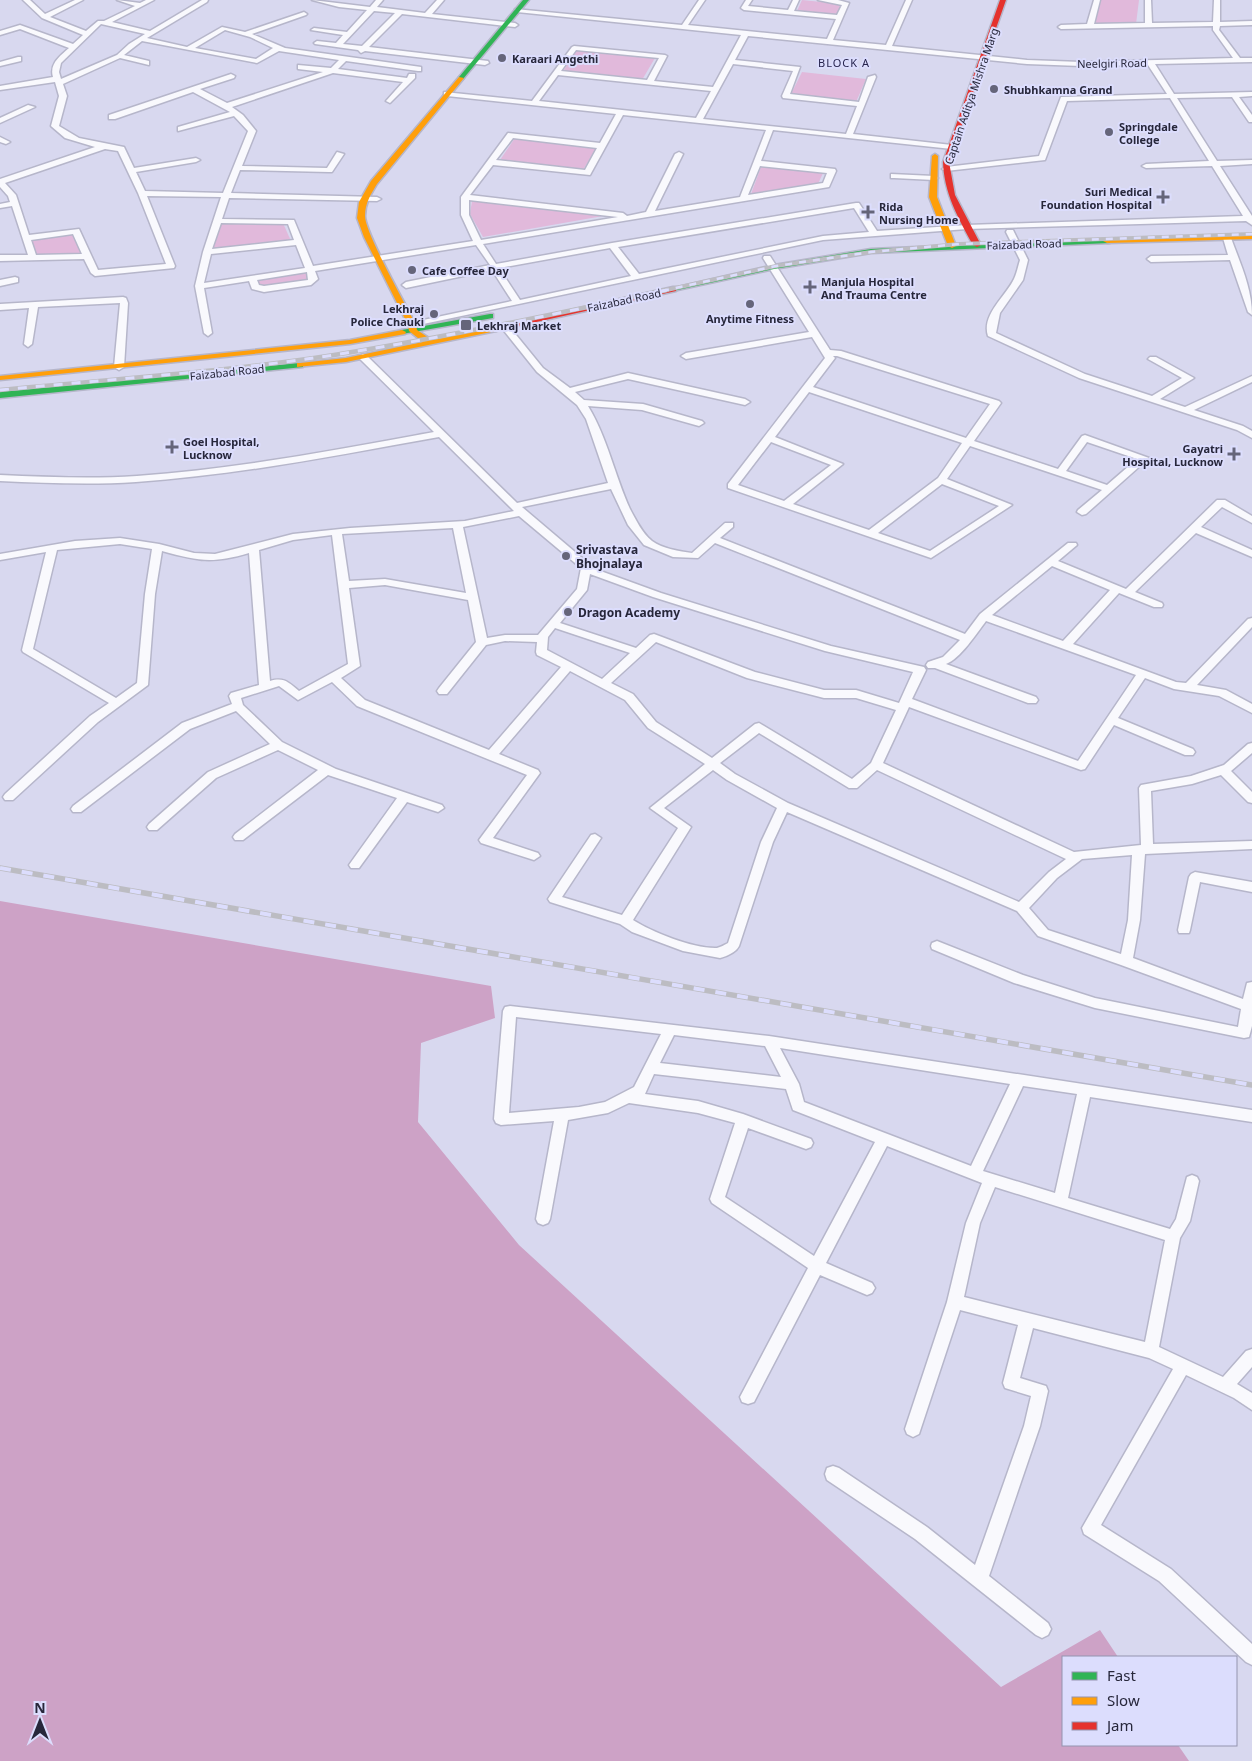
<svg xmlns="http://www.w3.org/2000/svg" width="1252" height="1761" font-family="'Noto Sans',sans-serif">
	<rect width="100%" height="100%" fill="#d8d8ef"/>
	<g fill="#e1b9db">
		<polygon points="802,0 841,4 836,15 797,11"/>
		<polygon points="1096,0 1139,0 1136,24 1088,23"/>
		<polygon points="577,50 655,58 642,80 563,71"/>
		<polygon points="802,72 866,79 856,102 791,94"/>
		<polygon points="515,138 597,147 583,170 500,160"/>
		<polygon points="761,167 823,173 818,184 751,194"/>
		<polygon points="472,201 603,216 483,237 470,214"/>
		<polygon points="220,222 283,223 291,241 212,250"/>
		<polygon points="73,232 83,255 36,257 30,239"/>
		<polygon points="305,272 308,280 259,287 256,279"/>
	</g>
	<polygon fill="#cda2c6" points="0,901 491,986 495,1018 421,1043 418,1122 519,1245 1001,1687 1100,1630 1118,1657 1063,1657 1063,1745 1178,1745 1189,1761 0,1761"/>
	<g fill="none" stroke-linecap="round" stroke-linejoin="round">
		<g stroke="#b6b6ca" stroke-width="3">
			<g id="street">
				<path d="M23 0H30L45 14 75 0H83L50 17 86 31 98 21H104L135 6 117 0 140 3 146 0H154L112 22 150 31 202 0H208L207 2 147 38 187 47 222 27 245 32 304 12 307 14 306 15 252 34 285 48 421 67V71H418L346 61 338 69 407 78 409 74H415V78L390 103 386 101 403 82 333 73 232 107 243 115 256 131 242 166 327 168 337 152 344 154 332 172H329L240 170 231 193 377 197 381 199 377 201 229 198 222 219 294 220 313 266 473 241 461 215V197L508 133 600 143 616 114 447 96H444V92L532 101 572 47 574 46 665 55 667 56 654 81 713 87 741 35 517 12 515 11V9L682 25 699 0H705L688 25 827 39 836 19 744 10 741 8 746 0H752L748 6 788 10 793 0H799L794 11 837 15 842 5 818 0H838L849 3 833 40 886 45 906 0H912L892 46 1027 60 1081 62 1233 58 1213 30V26L1061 29 1058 27 1061 25 1087 24 1094 0H1100L1094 24 1145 23V0H1151L1152 23 1213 22 1214 0H1220V22L1252 21V25L1220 26 1219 30 1240 58H1252V62L1155 64 1174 94 1252 92V96L1239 97 1252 115V122H1249L1232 97 1177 98 1217 161 1252 160V164L1220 166 1252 216V225L1246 221 967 229 823 240 409 327V323L512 301 492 270 406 288 402 285 406 282 490 265 476 245 315 271 318 279 311 285 264 292 252 289 249 281 204 288 212 333 208 336 204 333 195 286 203 252 221 197 147 196 175 266 174 268 95 276 91 273 84 259 0 261V255H28L12 206 0 208V204L10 202 8 196 0 187V179L95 147 65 138 51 126 59 96 55 82 0 90V86L53 77C49 64 60 56 69 48L20 29 0 35V31L20 25 73 44 83 35 42 18ZM101 24 145 34 129 44 117 55 61 79 59 72 61 63ZM225 30 250 37 273 48 256 59 195 48ZM748 36 1027 64 1081 66 1148 65 1167 94 1061 97 1039 156 946 167 942 169 946 171 1045 160 1067 101 1170 98 1209 161 1146 164 1142 166 1146 168 1212 166 1243 216 967 225 877 231 859 203H856L612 243 496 264 483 244 829 187 836 171 835 169 761 161 773 130 952 149 956 147 952 145 853 134 876 77 875 75 868 77 859 102 790 94 800 67 735 60ZM142 41 257 63 279 51 339 60 331 68 298 65V69L323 72 227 103 200 89 234 78 235 76 231 74 109 115V119H115L193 92 230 112 178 127V131L234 116 248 131 223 193 145 191 136 172 196 162 200 160 196 158 134 168 124 147 79 138 59 126 67 96 63 84 120 58 149 65V61L124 55ZM576 50 659 58 647 80 561 71ZM733 64 793 71 782 96 783 98 857 106 846 134 703 119ZM558 75 711 91 696 118 539 101ZM623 115 766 130 740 197 655 211 683 154 679 152 675 154 646 212 627 216 623 213 470 195 493 165 590 175ZM513 138 597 148 585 170 496 160ZM105 149 118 151 138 193 166 264 98 270 79 229 29 235 16 195 5 183ZM760 166 827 173 823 183 748 195ZM469 200 618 217 481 240 469 215ZM854 208 869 232 823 236 639 274 618 247ZM221 223 288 224 294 240 212 249ZM73 234 82 254 36 255 31 240ZM296 245 305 268 204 283 211 254ZM610 248 631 276 520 300 499 268ZM307 272 308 280 264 286 259 285 257 280Z"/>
				<path d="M312 0 370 7 376 0H383L377 7 425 13 437 0H444L432 14 515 23 518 25 515 27 402 14 369 47 488 61 489 63 485 65 365 51 361 53 358 50 315 44 314 43 317 41 336 43 343 35 311 30 314 28 347 32 367 10 339 7ZM374 11 395 13 362 46 343 44Z"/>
				<polygon points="18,57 21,57 21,61 0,66 0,62"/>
				<polygon points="28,105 35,107 0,123 0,118"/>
				<polygon points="0,137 10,142 6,144 0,142"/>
				<polygon points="891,174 934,176 938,178 934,180 894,178 891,178"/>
				<path d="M1007 230H1013L1028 260 1023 280 1000 313 996 333 1085 374 1152 396 1182 378 1148 359 1150 357H1156L1194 378 1160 399 1185 407 1252 376V382L1194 410 1243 426 1252 431V438L1237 430 1079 378 988 336C981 315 1006 296 1014 279 1017 273 1018 266 1020 260L1006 232Z"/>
				<path d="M1224 236 1231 238C1240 263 1252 288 1252 315L1248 312 1230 260 1151 262 1147 259 1151 256 1228 255 1223 238Z"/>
				<path d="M764 256H770L830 350 841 351 999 401 1001 403 974 441 1058 469 1082 436 1085 435 1149 458 1086 514 1082 515 1077 512 1078 510 1102 490 970 446 947 479 1012 505 931 558 728 488V484L825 358 812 337 686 359 681 356 686 353 809 332 763 258ZM833 356H837L990 404 966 438 813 387 835 358ZM809 392 962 443 938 478 869 530 793 504 843 464 775 437ZM771 442 831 465 784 501 738 485ZM1087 442 1137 459 1107 485 1066 471ZM942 484 999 506 930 551 878 533Z"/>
				<polygon points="15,277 18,278 18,282 0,286 0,280"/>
				<polygon points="123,297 126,298 128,303 124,367 119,370 114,367 120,303 38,307 32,344 28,347 24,344 29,308 0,310 0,304"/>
				<path d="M505 324 508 325 543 368 570 388 628 373 745 399 750 402 745 405 628 379 575 392 584 400 643 404 702 421 704 423 699 426 642 410 588 406C607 437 615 476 630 509 636 520 642 533 652 541 663 549 679 551 692 553L725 523H733V527L720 538 965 634 980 614 1068 543H1076L1077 545 1058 561 1126 589 1217 500H1225L1252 516V523L1222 507 1201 527 1252 550V557L1196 533 1135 592 1162 603 1163 605 1162 607H1154L1119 593 1073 644 1176 682 1186 683 1248 619 1252 618V627L1197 685 1226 690 1252 704V713L1219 696 1174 689 1145 678 1118 718 1193 749 1195 752 1193 755H1185L1114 725 1085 769 1081 770 909 707 883 763 1074 852 1141 845 1139 788 1141 785 1191 776 1224 765 1248 744 1252 743V753L1231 771 1252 792V803L1248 802 1221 775 1192 784 1151 791 1153 844 1252 841V849L1145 854 1140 920 1133 958 1243 999 1247 983 1252 982V1026L1249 1037 1244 1038 1095 1008 1014 983 932 949 931 946 932 943 937 941 1023 975 1095 998 1238 1027 1241 1009 1121 965 1038 936 1017 911 787 812 773 842 739 946C736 952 727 956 720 958L683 951 632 932 620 924 550 902 548 899 550 896 591 835 595 834 601 838 562 897 622 915 678 828 650 808 705 764 648 728 625 700 570 671 499 754 538 770 540 773 493 838 538 853 540 856 534 860 481 843 479 840 527 775 357 706 332 682 298 700 279 686 241 698 243 705 282 742 336 769 442 805 444 808 438 812 407 802 359 868H351L349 865 397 798 328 775 243 840H235L233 837 235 834 318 770 278 750 216 778 157 830H149L147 827 149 824 208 772 270 744 236 711 190 729 81 812H73L71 809 73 806 182 723 232 704 229 696 231 693 259 685 249 553C212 564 198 561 162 551L155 594 148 685 98 722 13 800H5L3 797 5 794 90 716 109 703 23 652 22 650 46 552 0 560V554L75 541 120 538 159 544 194 553 215 554 293 534 350 528 465 521 514 511 439 437C339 455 238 475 136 482 91 485 45 483 0 481V475C46 477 91 479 137 476 237 469 336 450 434 432L360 359 358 357 363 354 366 355 517 503 608 483 586 419 577 405 537 372 501 327ZM611 489 628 525 644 545 673 557 698 558 715 543 960 640 943 657 928 662 926 665 928 668H935L1028 703H1036L1038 700 1036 697 946 664C960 659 977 633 986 621L1136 675 1078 761 912 699 926 670 924 667 831 646 661 593 595 569 522 507ZM519 516 581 568 577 589 538 635H505L487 638 463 527ZM453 528 466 593 385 579 349 581 342 534ZM332 535 348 664 299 691C288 682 284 677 270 681L259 550 293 540ZM120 544 152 549 145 594 137 683 116 698 33 649 57 550ZM1052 566 1110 590 1063 641 992 615ZM590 574 653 597 825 651 913 672 899 703 856 690H824L755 672 654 634 650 635 636 648 560 623 587 590ZM385 585 468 600 476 642 439 688 437 691 439 694H447L486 645 505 641 537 642 536 652 537 655 561 667 489 750 365 700 341 678 360 666 349 588ZM555 628 630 653 602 679 547 650 548 637ZM656 642 747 678 824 698H856L896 710 871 763 852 779 759 723 755 724 712 758 656 722 633 694 611 683ZM759 733 849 788H857L877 770 1066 859 1049 872 1019 902 788 803 735 774 720 763ZM713 770 727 780 777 808 761 842 728 943C724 945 721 947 717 948 694 949 652 932 633 920L691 827 664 808ZM1132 855 1128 920 1121 954 1048 930 1029 908 1057 878 1082 859Z"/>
				<polygon points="1195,872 1252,882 1252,892 1200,882 1190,930 1189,933 1179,933 1178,930 1189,877 1191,874"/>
				<path d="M510 1006 769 1036 1252 1110V1122L1090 1097 1068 1198 1170 1229 1176 1219 1187 1177 1192 1175 1197 1177 1199 1181 1190 1221 1180 1238 1159 1347 1223 1377 1246 1351 1252 1349V1367L1237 1384 1252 1393V1410L1234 1398 1186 1375 1101 1525 1171 1569 1252 1644V1665L1246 1662 1159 1581 1084 1534 1082 1528 1173 1369 1149 1358 1033 1328 1020 1378 1046 1386 1048 1391 1040 1426 989 1576 1048 1623 1051 1629 1048 1635 1042 1638 1036 1635 915 1539 827 1480 825 1474 827 1468 833 1466 839 1468 927 1527 975 1565 1024 1426 1031 1396 1005 1388 1003 1383 1018 1325 960 1310 919 1434 913 1437 907 1434 905 1429 947 1302 966 1223 982 1183 887 1146 826 1263 872 1283 875 1288 872 1293 867 1295 820 1275 754 1402 748 1404 742 1402 740 1397 808 1268 712 1203 710 1199 735 1123 698 1113 629 1103 608 1113 568 1120 550 1219 548 1223 543 1225 538 1223 536 1219 554 1121 501 1125 496 1123 494 1119 503 1011 505 1007ZM516 1017 661 1034 634 1087 605 1102 579 1107 509 1113ZM674 1035 765 1046 781 1077 660 1063ZM780 1048 1010 1084 971 1166 804 1102 799 1084ZM654 1074 786 1089 793 1110 875 1142 814 1256 725 1197 748 1128 806 1149 811 1147 813 1143 811 1139 743 1114 698 1101 645 1094ZM1023 1086 1077 1094 1055 1193 983 1171ZM995 1187 1165 1240 1145 1342 964 1297 980 1223Z"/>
			</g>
		</g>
		<g stroke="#b6b6ca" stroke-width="3">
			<g id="fast">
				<polygon points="523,0 529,0 463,79 459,79 459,77"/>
				<polygon points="1107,239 1110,239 1110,243 871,253 774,269 673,291 669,289 774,265 871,249"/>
				<polygon points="490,314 493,314 493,318 402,334 398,332 402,330"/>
				<polygon points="300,363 303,363 303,367 0,398 0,392"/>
			</g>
		</g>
		<g stroke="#b6b6ca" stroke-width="3">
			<g id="slow">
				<path d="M459 77 464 78 377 184C371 194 365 203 365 216 365 233 406 305 416 325L417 330 432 340 496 327 500 329 496 331 346 362 297 367V363H300L346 358 423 342 409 331 408 325 364 237 357 218 359 202 371 181Z"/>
				<polygon points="935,154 938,156 937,197 956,246 952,248 948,246 929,197 932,156"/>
				<polygon points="1252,235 1252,239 1107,243 1103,241 1107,239"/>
				<polygon points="402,330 406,332 405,334 350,344 0,380 0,376 350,340"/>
			</g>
		</g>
		<g stroke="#b6b6ca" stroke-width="3">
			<g id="jam">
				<path d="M1000 0H1006L949 162 955 195 981 245 977 247 973 245C958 218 944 193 943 162Z"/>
				<polygon points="673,287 676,287 676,291 496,331 492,329 496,327"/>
			</g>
		</g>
		<use href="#street" fill="#f9f9fd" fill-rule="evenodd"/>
		<use href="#fast" fill="#30b455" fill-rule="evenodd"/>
		<use href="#slow" fill="#ff9f0a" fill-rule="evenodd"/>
		<use href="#jam" fill="#e5322d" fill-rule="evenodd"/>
		<g stroke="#bcbcc2" stroke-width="4">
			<polyline id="rail-far2" points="662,291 776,266 871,252 959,244 1252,234"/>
		</g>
		<g stroke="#bcbcc2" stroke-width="4.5">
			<path id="rail-far1" d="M0 390C111 379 224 372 334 355 446 337 557 314 667 290"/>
		</g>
		<g stroke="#bcbcc2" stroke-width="5.5">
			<polyline id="rail" points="0,868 1252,1085"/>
		</g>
		<use href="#rail-far2" stroke="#dcddfd" stroke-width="2.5" stroke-dasharray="7" stroke-linecap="butt"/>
		<use href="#rail-far1" stroke="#dcddfd" stroke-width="3" stroke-dasharray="9" stroke-linecap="butt"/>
		<use href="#rail" stroke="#dcddfd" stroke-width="4" stroke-dasharray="11" stroke-linecap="butt"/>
	</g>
	<g fill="#65657a" stroke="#dcddfd" stroke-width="2">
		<circle cx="502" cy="58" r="5"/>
		<circle cx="994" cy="89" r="5"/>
		<circle cx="1109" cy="132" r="5"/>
		<path d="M1160.5 189.5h5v5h5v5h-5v5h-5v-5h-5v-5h5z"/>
		<path d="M865.5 204.5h5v5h5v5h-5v5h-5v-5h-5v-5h5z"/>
		<circle cx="412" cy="270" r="5"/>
		<path d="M807.5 279.5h5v5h5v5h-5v5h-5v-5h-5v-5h5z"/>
		<circle cx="750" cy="304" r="5"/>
		<circle cx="434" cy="314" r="5"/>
		<rect x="460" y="319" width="12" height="12" rx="2.5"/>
		<path d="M169.5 439.5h5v5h5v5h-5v5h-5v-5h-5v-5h5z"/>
		<path d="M1231.5 446.5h5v5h5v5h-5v5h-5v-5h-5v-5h5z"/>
		<circle cx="566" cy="556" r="5"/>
		<circle cx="568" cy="612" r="5"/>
	</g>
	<g text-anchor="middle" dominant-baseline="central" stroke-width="4" stroke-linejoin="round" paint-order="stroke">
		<g font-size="11" font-weight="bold" fill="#27273b" stroke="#dcddfd" text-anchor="start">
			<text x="512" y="58">Karaari Angethi</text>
			<text x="1004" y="89">Shubhkamna Grand</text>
			<text x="1119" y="126">Springdale<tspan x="1119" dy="13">College</tspan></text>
			<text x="1152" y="191" text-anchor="end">Suri Medical<tspan x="1152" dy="13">Foundation Hospital</tspan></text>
			<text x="879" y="206">Rida<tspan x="879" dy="13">Nursing Home</tspan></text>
			<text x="422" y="270">Cafe Coffee Day</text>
			<text x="821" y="281">Manjula Hospital<tspan x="821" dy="13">And Trauma Centre</tspan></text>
			<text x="424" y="308" text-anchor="end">Lekhraj<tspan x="424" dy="13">Police Chauki</tspan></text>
			<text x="750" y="318" text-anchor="middle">Anytime Fitness</text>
			<text x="477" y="325">Lekhraj Market</text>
			<text x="183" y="441">Goel Hospital,<tspan x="183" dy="13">Lucknow</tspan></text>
			<text x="1223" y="448" text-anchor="end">Gayatri<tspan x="1223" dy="13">Hospital, Lucknow</tspan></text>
		</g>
		<g font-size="11" letter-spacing="1" fill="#28254e" stroke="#dcddfd">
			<text x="844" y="62">BLOCK A</text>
		</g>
		<g font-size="11" fill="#27273b" stroke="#dcddfd">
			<text transform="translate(1112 63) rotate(-1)">Neelgiri Road</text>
			<text transform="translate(971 96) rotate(-71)">Captain Aditya Mishra Marg</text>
			<text transform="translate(1024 244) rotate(-2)">Faizabad Road</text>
			<text transform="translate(624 300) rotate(-12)">Faizabad Road</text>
			<text transform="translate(227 372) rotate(-6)">Faizabad Road</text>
		</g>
		<g font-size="12" font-weight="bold" fill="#27273b" stroke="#dcddfd" text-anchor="start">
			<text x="576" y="549">Srivastava<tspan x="576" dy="14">Bhojnalaya</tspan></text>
			<text x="578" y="612">Dragon Academy</text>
		</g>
	</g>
	<rect x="1062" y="1656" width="175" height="90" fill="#dcddfd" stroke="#9494af"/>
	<rect x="1072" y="1672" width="25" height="8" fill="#30b455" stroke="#9494af"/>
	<text x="1107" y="1681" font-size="15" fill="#27273b">Fast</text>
	<rect x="1072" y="1697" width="25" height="8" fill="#ff9f0a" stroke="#9494af"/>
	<text x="1107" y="1706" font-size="15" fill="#27273b">Slow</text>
	<rect x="1072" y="1722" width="25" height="8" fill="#e5322d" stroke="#9494af"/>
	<text x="1107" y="1731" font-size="15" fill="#27273b">Jam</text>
	<g transform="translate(40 1721)" stroke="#dcddfd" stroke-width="4" paint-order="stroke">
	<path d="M0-4L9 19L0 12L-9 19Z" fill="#27273b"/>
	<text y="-8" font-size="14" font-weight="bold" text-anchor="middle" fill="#27273b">N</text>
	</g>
</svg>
